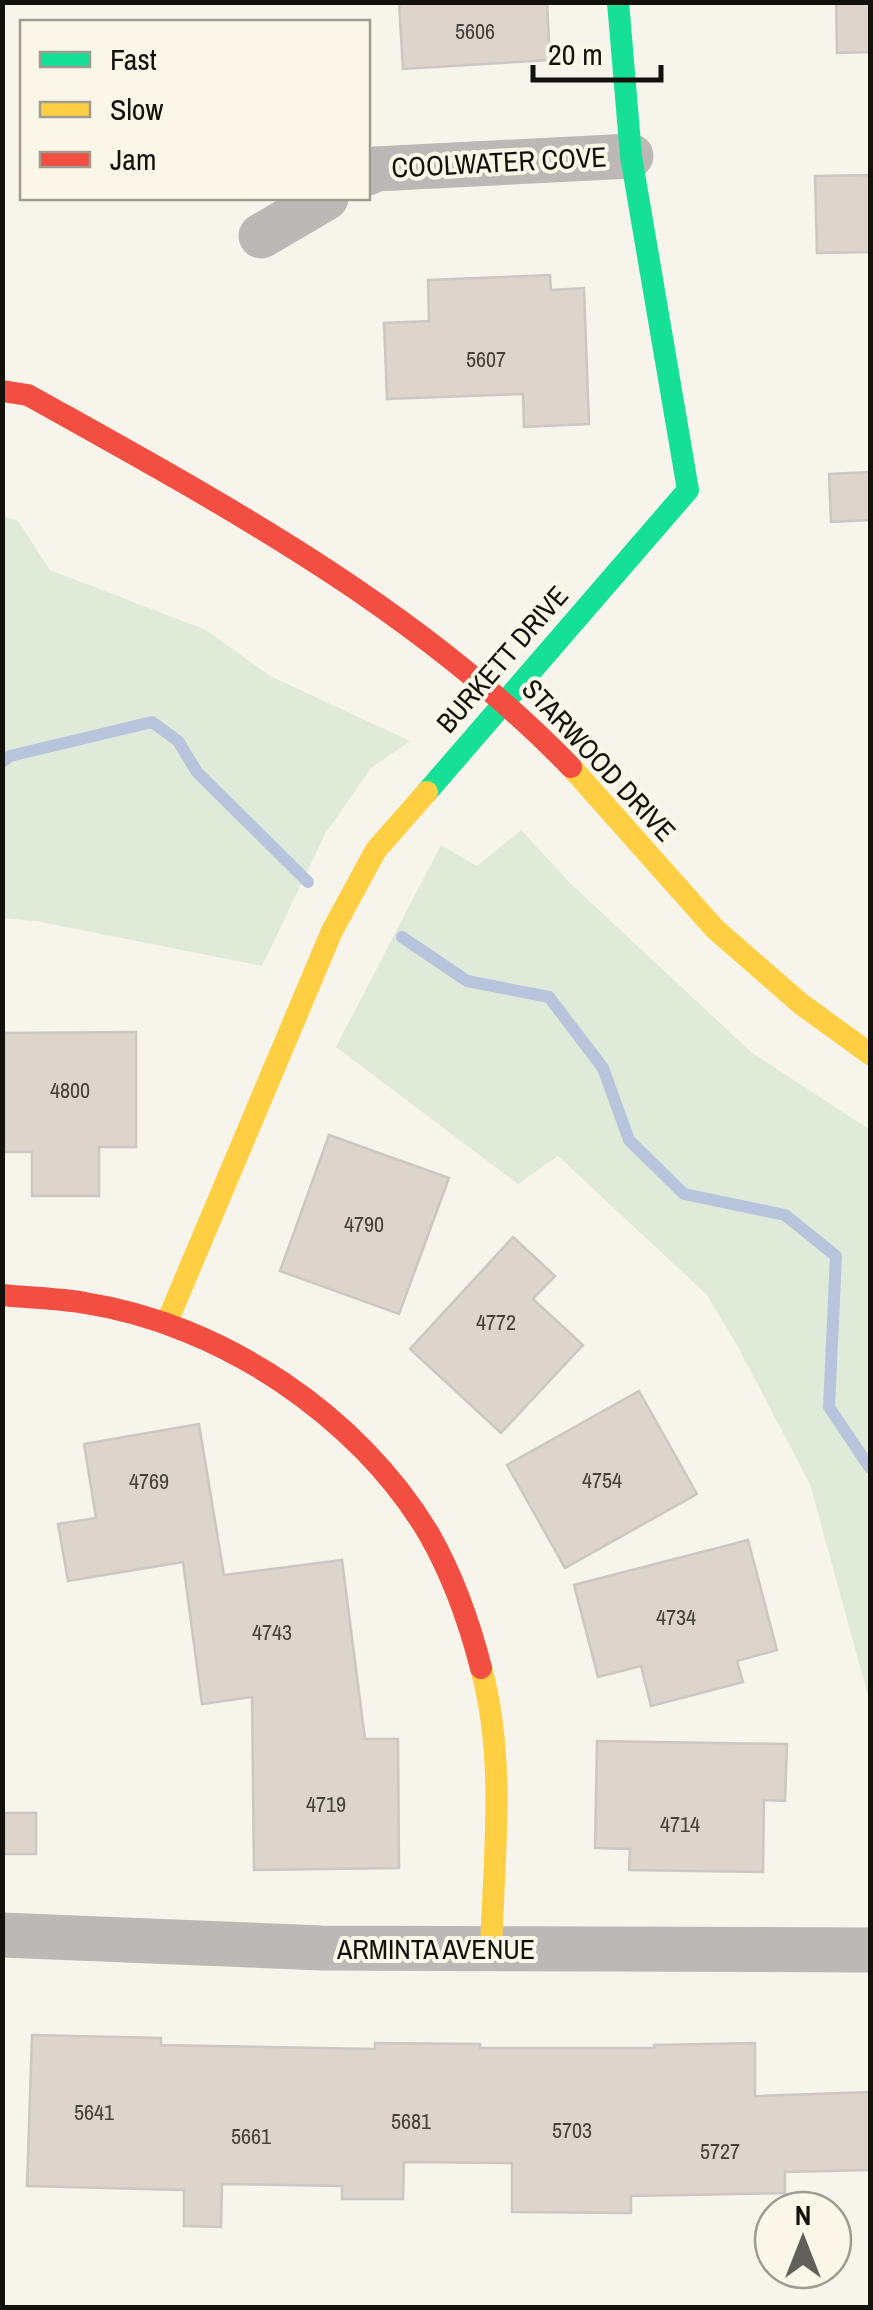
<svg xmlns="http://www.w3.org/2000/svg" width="873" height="2310" font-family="'Archivo Narrow',sans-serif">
	<rect width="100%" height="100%" fill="#f7f4ec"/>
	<g fill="#dfead9">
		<polygon points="2,516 18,521 50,570 206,630 270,676 410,741 371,768 325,834 262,966 36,921 3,918"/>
		<polygon points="521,830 571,884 751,1052 870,1130 870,1703 810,1484 738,1347 707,1295 558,1156 518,1184 336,1047 441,845 477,866"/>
	</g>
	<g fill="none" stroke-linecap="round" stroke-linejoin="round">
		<g stroke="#b7c4db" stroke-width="12">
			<polyline points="2,762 10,756 152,722 178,741 197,772 308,882"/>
			<polyline points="402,937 467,981 549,997 603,1068 629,1140 684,1194 785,1215 836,1256 829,1407 870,1468"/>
		</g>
	</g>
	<g fill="#ddd4cc" stroke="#ccc7c2" stroke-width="2.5">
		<polygon points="399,2 547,2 550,60 403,69"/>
		<polygon points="836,2 870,2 870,52 837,53"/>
		<polygon points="870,175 870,252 817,253 815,176"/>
		<polygon points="550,275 551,290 584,288 589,424 524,427 523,394 387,399 384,323 429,321 428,280"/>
		<polygon points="870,472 870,520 831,522 829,474"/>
		<polygon points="136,1032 136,1147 99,1147 99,1196 32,1196 32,1152 4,1152 4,1033"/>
		<polygon points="329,1135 449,1178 399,1314 280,1271"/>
		<polygon points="513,1237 555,1276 533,1299 583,1345 501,1433 410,1349"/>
		<polygon points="639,1391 697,1494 565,1568 507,1465"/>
		<polygon points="199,1424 224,1575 342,1560 365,1739 398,1739 399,1868 254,1870 252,1697 202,1704 183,1562 68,1581 58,1524 96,1518 84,1444"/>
		<polygon points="748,1540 777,1650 737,1661 743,1682 651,1706 641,1666 598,1677 574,1585"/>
		<polygon points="597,1741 787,1744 785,1801 764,1800 763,1872 629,1870 630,1849 595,1848"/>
		<rect x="2" y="1813" width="34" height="41"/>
		<polygon points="32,2035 161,2038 161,2045 375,2049 375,2043 480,2044 480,2048 654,2048 654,2045 755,2043 755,2096 870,2092 870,2170 785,2172 785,2193 631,2196 631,2213 512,2212 512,2163 404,2162 403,2199 342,2199 342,2186 222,2184 221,2227 184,2226 184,2190 27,2186"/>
	</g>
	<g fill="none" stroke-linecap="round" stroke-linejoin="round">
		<g stroke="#bbb8b5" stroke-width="45">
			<polyline points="368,173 375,169 631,156"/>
			<polyline points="261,236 326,198"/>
			<polyline points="2,1935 322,1948 870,1950"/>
		</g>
		<polyline stroke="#16e098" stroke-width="22" points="427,792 688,490 631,156 618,2"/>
		<g stroke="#ffcf43" stroke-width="22">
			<polyline points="571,767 715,929 801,1004 870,1054"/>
			<polyline points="167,1322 332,931 376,850 427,792"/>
			<path d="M481 1668C506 1758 494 1856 491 1949"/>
		</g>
		<g stroke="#f24e42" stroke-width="22">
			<path d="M2 391 28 395C221 503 415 606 571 767"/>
			<path d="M2 1295C30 1298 58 1298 85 1303 221 1324 358 1415 429 1534 453 1576 469 1621 481 1668"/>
		</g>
	</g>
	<g text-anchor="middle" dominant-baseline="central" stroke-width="8" stroke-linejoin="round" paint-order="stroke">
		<g font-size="22" fill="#45423c">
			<text x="475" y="31">5606</text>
			<text x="486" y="359">5607</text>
			<text x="70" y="1090">4800</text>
			<text x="364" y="1224">4790</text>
			<text x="496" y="1322">4772</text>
			<text x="602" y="1480">4754</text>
			<text x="149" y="1481">4769</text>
			<text x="676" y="1617">4734</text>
			<text x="272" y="1632">4743</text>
			<text x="326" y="1804">4719</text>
			<text x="680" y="1824">4714</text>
			<text x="94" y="2112">5641</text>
			<text x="411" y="2121">5681</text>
			<text x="572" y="2130">5703</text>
			<text x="251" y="2136">5661</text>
			<text x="720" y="2151">5727</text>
		</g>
		<g font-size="28" fill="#12110c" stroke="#fbf7e8">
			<text transform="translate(499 162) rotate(-3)">COOLWATER COVE</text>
			<text transform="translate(502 659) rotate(-49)">BURKETT DRIVE</text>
			<text transform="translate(599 760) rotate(47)">STARWOOD DRIVE</text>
			<text x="436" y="1949">ARMINTA AVENUE</text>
		</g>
	</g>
	<rect width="873" height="2310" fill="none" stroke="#12110c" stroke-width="10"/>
	<rect x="20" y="20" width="350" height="180" fill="#fbf7e8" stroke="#9e9b90" stroke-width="2.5"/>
	<rect x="40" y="52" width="50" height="15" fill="#16e098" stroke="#9e9b90" stroke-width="2.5"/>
	<text x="110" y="70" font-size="30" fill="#12110c">Fast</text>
	<rect x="40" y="102" width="50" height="15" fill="#ffcf43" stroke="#9e9b90" stroke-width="2.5"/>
	<text x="110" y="120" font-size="30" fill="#12110c">Slow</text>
	<rect x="40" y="152" width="50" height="15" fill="#f24e42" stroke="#9e9b90" stroke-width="2.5"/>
	<text x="110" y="170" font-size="30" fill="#12110c">Jam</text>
	<g transform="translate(803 2240)"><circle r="48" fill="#fbf7e8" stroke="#9e9b90" stroke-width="2.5"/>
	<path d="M0-8L18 38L0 25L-18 38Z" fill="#62605a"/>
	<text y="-15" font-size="28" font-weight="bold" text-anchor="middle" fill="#12110c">N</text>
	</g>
	<path d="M533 65v15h128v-15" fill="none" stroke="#12110c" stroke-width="5"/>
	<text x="548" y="65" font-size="30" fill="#12110c" stroke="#fbf7e8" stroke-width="8" paint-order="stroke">20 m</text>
</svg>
